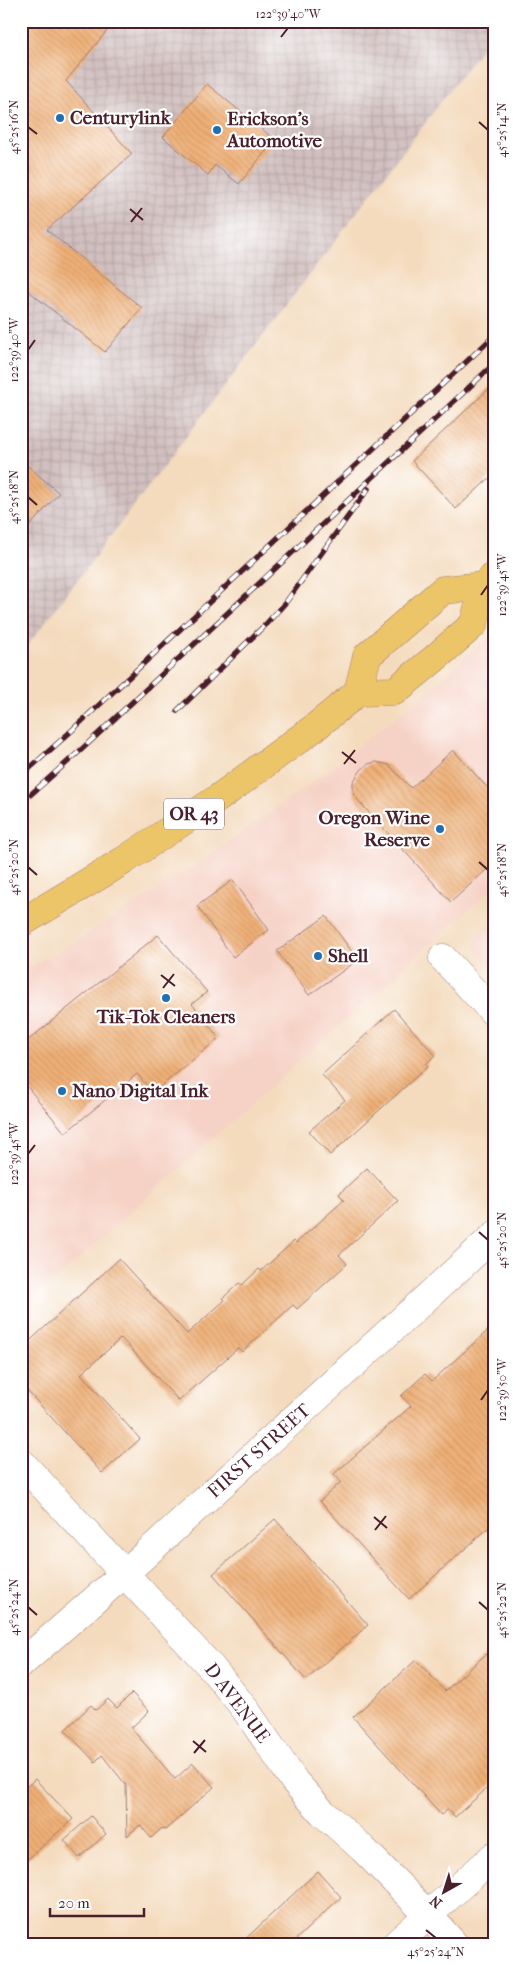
<svg xmlns="http://www.w3.org/2000/svg" width="516" height="1965" font-family="'IM FELL French Canon',serif">
	<defs>
		<pattern id="industrial-grid" width="8" height="8" patternUnits="userSpaceOnUse" patternTransform="scale(1.25)"><rect width="8" height="8" fill="#d1bfbf"/><path d="M0 4h8M4 0v8" fill="none" stroke="#b5a4a4"/></pattern>
		<pattern id="building-back-hatch" width="6" height="6" patternUnits="userSpaceOnUse" patternTransform="scale(1.25)"><rect width="6" height="6" fill="#efb077"/><path d="M-1 5l2 2M0 0l6 6M5-1l2 2" fill="none" stroke="#ce9767"/></pattern>
	</defs>
	<rect width="100%" height="100%" fill="#fff"/>
	<filter id="ink" filterUnits="userSpaceOnUse"><feTurbulence type="fractalNoise" baseFrequency=".02" numOctaves="2"/><feDisplacementMap in="SourceGraphic" scale="10" xChannelSelector="R" yChannelSelector="G"/><feConvolveMatrix kernelMatrix="1 2 1 2 8 2 1 2 1" color-interpolation-filters="sRGB"/></filter>
	<filter id="wash" filterUnits="userSpaceOnUse"><feTurbulence type="fractalNoise" baseFrequency=".0096" numOctaves="4" result="noise"/><feDisplacementMap in="SourceGraphic" scale="20" xChannelSelector="R" yChannelSelector="G"/><feGaussianBlur stdDeviation="1.12" result="paint"/><feColorMatrix in="noise" values="0 0 0 0 0 0 0 0 0 0 0 0 0 0 0 0 0 1.4 0 .05"/><feComposite in="paint" operator="in"/></filter>
	<g filter="url(#wash)">
		<rect width="100%" height="100%" fill="#f4dbbe"/>
		<g fill="#f6d1c5">
			<polygon points="495,631 495,886 21,1310 21,971 70,945 194,866 308,786 413,704"/>
			<polygon points="495,918 495,970 477,951 475,940 480,932"/>
		</g>
		<polygon fill="url(#industrial-grid)" points="21,21 495,21 495,28 485,44 21,654"/>
		<g id="blocks">
			<g fill="url(#building-back-hatch)">
				<polygon points="21,21 115,21 66,81 132,154 47,230 142,308 105,352 21,285"/>
				<polygon points="207,84 275,140 239,184 215,165 208,175 163,137"/>
				<polygon points="495,383 495,473 456,509 412,461"/>
				<polygon points="21,460 59,493 21,536"/>
				<polygon points="453,750 495,796 495,862 451,902 354,796 353,788 353,782 361,770 368,764 376,762 389,765 411,788"/>
				<polygon points="233,880 269,930 233,957 197,906"/>
				<polygon points="326,916 358,960 309,995 277,951"/>
				<polygon points="158,935 207,992 192,1004 219,1038 153,1093 137,1074 65,1133 21,1079 21,1046"/>
				<polygon points="394,1009 435,1055 426,1064 428,1066 330,1155 309,1131 345,1100 322,1075"/>
				<polygon points="367,1168 398,1201 339,1255 347,1264 297,1309 293,1305 242,1352 238,1348 179,1401 121,1338 81,1374 140,1439 102,1473 21,1384 21,1349 119,1259 187,1334 225,1300 223,1298 239,1283 242,1285 259,1269 261,1271 294,1241 296,1243 344,1200 339,1194"/>
				<polygon points="495,1324 495,1522 409,1599 320,1501 341,1482 334,1474 411,1406 401,1396 425,1374 432,1381"/>
				<polygon points="275,1519 368,1625 306,1680 213,1574"/>
				<polygon points="495,1646 495,1781 455,1817 448,1809 441,1815 353,1717 416,1660 445,1691"/>
				<polygon points="132,1693 149,1711 131,1728 175,1779 193,1763 214,1787 165,1830 162,1828 151,1838 140,1825 127,1836 126,1785 102,1755 95,1762 65,1730 91,1705 96,1710 108,1699 117,1708"/>
				<polygon points="35,1779 73,1819 21,1865 21,1792"/>
				<polygon points="91,1816 106,1834 79,1858 64,1840"/>
				<polygon points="318,1871 341,1897 291,1944 240,1944"/>
			</g>
		</g>
	</g>
	<g filter="url(#ink)">
		<use href="#blocks" fill-opacity="0" stroke="#9f7d74" stroke-width="1"/>
		<g fill="none" stroke-linecap="round" stroke-linejoin="round">
			<g stroke="#9f7d74" stroke-width="29">
				<g id="street">
					<polyline points="443,958 495,1014"/>
					<polyline points="21,1462 211,1667 245,1709 295,1782 322,1812 363,1849 428,1915 454,1944"/>
					<polyline points="21,1664 124,1574 495,1235"/>
					<polyline points="396,1944 495,1855"/>
				</g>
			</g>
			<g stroke="#9f7d74" stroke-width="29">
				<g id="primary">
					<polyline points="358,692 395,691 434,659 474,624 483,586 495,575"/>
					<polyline points="21,923 123,861 217,799 314,728 358,692 367,656 443,590 483,586"/>
				</g>
			</g>
			<use href="#street" stroke="#fff" stroke-width="28"/>
			<use href="#primary" stroke="#edc569" stroke-width="28"/>
			<g stroke="#4a1f2b" stroke-width="5.5">
				<g id="rail">
					<polyline points="177,711 266,624 286,602 368,489"/>
					<polyline points="21,776 68,734 495,335"/>
					<polyline points="21,803 81,750 495,363"/>
				</g>
			</g>
			<use href="#rail" stroke="#fff" stroke-width="4" stroke-dasharray="11" stroke-linecap="butt"/>
		</g>
	</g>
	<path fill="none" stroke="#4a1f2b" stroke-width="2" d="M281 37 288 28M479 122 488 130M28 127 37 134M130 209 143 220M131 222 142 208M28 350 35 340M28 497 37 505M481 595 488 585M342 752 356 763M344 764 355 750M479 862 488 870M28 867 37 875M161 975 175 986M163 988 174 974M28 1154 35 1145M479 1232 488 1240M481 1400 488 1390M374 1517 387 1528M375 1530 386 1516M479 1602 488 1610M28 1607 37 1615M193 1741 206 1752M194 1753 205 1740M426 1930 436 1938"/>
	<g fill="#1f6fb2" stroke="#fff" stroke-width="2">
		<circle cx="60" cy="118" r="5"/>
		<circle cx="217" cy="130" r="5"/>
		<circle cx="440" cy="829" r="5"/>
		<circle cx="318" cy="956" r="5"/>
		<circle cx="166" cy="998" r="5"/>
		<circle cx="62" cy="1091" r="5"/>
	</g>
	<g text-anchor="middle" dominant-baseline="central" stroke-width="4.5" stroke-linejoin="round" paint-order="stroke">
		<rect fill="#fff" stroke="#80626b" stroke-width="1" x="164" y="798.5" width="60" height="31" rx="4"/>
		<g font-size="18" font-weight="bold" fill="#4a1f2b">
			<text x="194" y="814">OR 43</text>
		</g>
		<g font-size="19" font-weight="bold" fill="#4a1f2b" stroke="#fff" text-anchor="start">
			<text x="70" y="118">Centurylink</text>
			<text x="227" y="119">Erickson's<tspan x="227" dy="22">Automotive</tspan></text>
			<text x="430" y="818" text-anchor="end">Oregon Wine<tspan x="430" dy="22">Reserve</tspan></text>
			<text x="328" y="956">Shell</text>
			<text x="166" y="1017" text-anchor="middle">Tik-Tok Cleaners</text>
			<text x="72" y="1091">Nano Digital Ink</text>
		</g>
		<g font-size="19" fill="#4a1f2b" stroke="#fff">
			<text transform="translate(259 1451) rotate(-42)">FIRST STREET</text>
			<text transform="translate(237 1703) rotate(53)">D AVENUE</text>
		</g>
	</g>
	<rect width="516" height="1965" fill="none" stroke="#fff" stroke-width="55"/>
	<g transform="translate(444 1892) rotate(219)" stroke="#ffffff" stroke-width="4" paint-order="stroke">
	<path d="M0-4L9 19L0 12L-9 19Z" fill="#4a1f2b"/>
	<text y="-8" font-size="14" font-weight="bold" text-anchor="middle" fill="#4a1f2b">N</text>
	</g>
	<path d="M50 1908v8h94v-8" fill="none" stroke="#4a1f2b" stroke-width="2.5"/>
	<text x="58" y="1908" font-size="15" fill="#4a1f2b" stroke="#ffffff" stroke-width="4" paint-order="stroke">20 m</text>
	<rect x="28" y="28" width="460" height="1910" fill="none" stroke="#4a1f2b" stroke-width="2"/>
	<g font-size="12" text-anchor="middle" fill="#4a1f2b">
		<text x="288" y="18">122°39'40"W</text>
		<text transform="translate(14 127) rotate(-90)" y="4">45°25'16"N</text>
		<text transform="translate(502 130) rotate(-90)" y="4">45°25'14"N</text>
		<text transform="translate(14 350) rotate(-90)" y="4">122°39'40"W</text>
		<text transform="translate(14 497) rotate(-90)" y="4">45°25'18"N</text>
		<text transform="translate(502 585) rotate(-90)" y="4">122°39'45"W</text>
		<text transform="translate(14 867) rotate(-90)" y="4">45°25'20"N</text>
		<text transform="translate(502 870) rotate(-90)" y="4">45°25'18"N</text>
		<text transform="translate(14 1154) rotate(-90)" y="4">122°39'45"W</text>
		<text transform="translate(502 1240) rotate(-90)" y="4">45°25'20"N</text>
		<text transform="translate(502 1390) rotate(-90)" y="4">122°39'50"W</text>
		<text transform="translate(14 1607) rotate(-90)" y="4">45°25'24"N</text>
		<text transform="translate(502 1610) rotate(-90)" y="4">45°25'22"N</text>
		<text x="436" y="1956">45°25'24"N</text>
	</g>
</svg>
